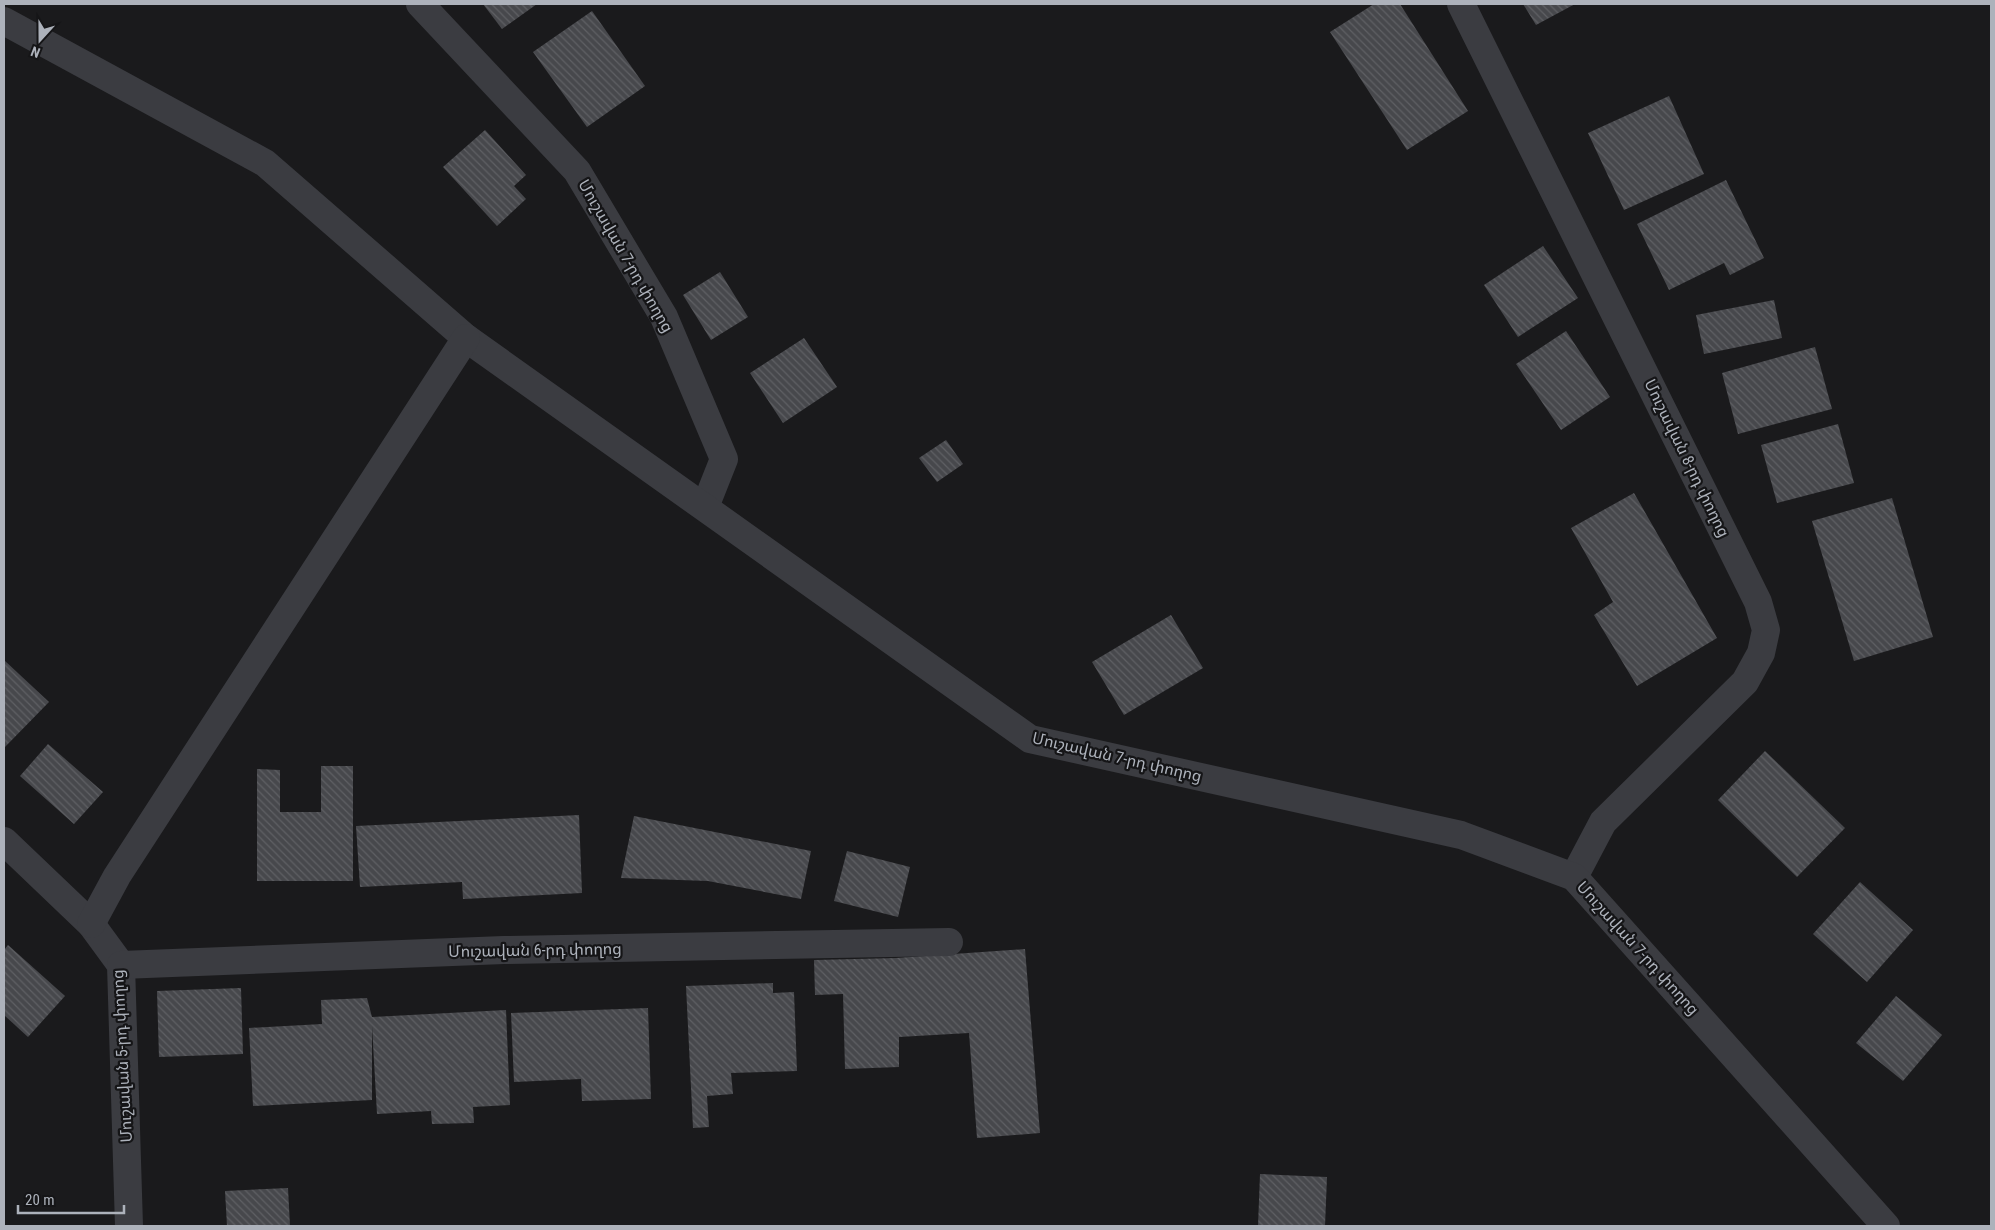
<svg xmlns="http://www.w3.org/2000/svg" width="1995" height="1230" font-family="'Roboto Condensed','Noto Sans Armenian',sans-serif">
	<defs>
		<pattern id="building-back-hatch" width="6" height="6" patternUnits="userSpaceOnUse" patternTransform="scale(1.25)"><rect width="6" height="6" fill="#47484c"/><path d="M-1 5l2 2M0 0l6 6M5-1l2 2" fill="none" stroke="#5f6064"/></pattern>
	</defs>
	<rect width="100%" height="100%" fill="#1a1a1c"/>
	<g fill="url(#building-back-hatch)">
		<polygon points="483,4 537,4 502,29"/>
		<polygon points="1374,4 1400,4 1468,111 1407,150 1330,32"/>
		<polygon points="1523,4 1575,4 1536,25"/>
		<polygon points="592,11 645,86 587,127 533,52"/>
		<polygon points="1669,96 1704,174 1624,210 1588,133"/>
		<polygon points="485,130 526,175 514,186 526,199 497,226 443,167"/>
		<polygon points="1726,180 1764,258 1730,275 1724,263 1669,290 1637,224"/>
		<polygon points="1543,246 1578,298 1518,337 1484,285"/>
		<polygon points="720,272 748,317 711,340 683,295"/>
		<polygon points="1774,300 1782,338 1704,354 1696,315"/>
		<polygon points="1566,331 1610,397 1561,430 1516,364"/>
		<polygon points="804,338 837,387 783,423 750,373"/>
		<polygon points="1815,347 1832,409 1738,434 1722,373"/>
		<polygon points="1838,424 1854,483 1777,503 1761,445"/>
		<polygon points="946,440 963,464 937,482 919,458"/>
		<polygon points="1634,493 1717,638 1637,686 1594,615 1613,602 1571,528"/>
		<polygon points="1892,498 1933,637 1854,661 1812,521"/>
		<polygon points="1171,615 1203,668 1124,715 1092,662"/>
		<polygon points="4,660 49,702 4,748"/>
		<polygon points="48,744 103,792 74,824 20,776"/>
		<polygon points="1765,751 1845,828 1797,877 1718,800"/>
		<polygon points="321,766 353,766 353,881 257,881 257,769 280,770 280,812 321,812"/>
		<polygon points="579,815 582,893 463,899 462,882 360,887 356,826"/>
		<polygon points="634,816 811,851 801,899 708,881 621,878"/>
		<polygon points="847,851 910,867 898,917 834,901"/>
		<polygon points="1860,882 1913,930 1867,982 1813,934"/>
		<polygon points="8,945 65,996 28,1037 4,1015 4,950"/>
		<polygon points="1025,949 1040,1133 977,1138 969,1033 899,1037 899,1067 845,1069 843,994 815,995 814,960 896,958"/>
		<polygon points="773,983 773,993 794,992 797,1071 731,1073 733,1094 707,1096 709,1127 693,1128 686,986"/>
		<polygon points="241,988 243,1054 159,1057 157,991"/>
		<polygon points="1896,996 1942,1035 1903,1081 1856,1043"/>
		<polygon points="367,998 372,1017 506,1010 510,1105 473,1107 474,1123 432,1124 431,1111 377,1114 372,1026 372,1100 253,1106 249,1028 322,1024 321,1000"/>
		<polygon points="648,1008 651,1099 582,1101 581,1079 514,1082 511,1013"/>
		<polygon points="1260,1174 1327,1177 1325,1226 1258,1226"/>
		<polygon points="288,1188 290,1226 227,1226 225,1191"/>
	</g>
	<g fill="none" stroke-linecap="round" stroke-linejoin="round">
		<g stroke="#3b3c41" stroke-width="28">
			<polyline points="420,4 577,171 664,317 724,459 705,507"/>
			<polyline points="1461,4 1758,602 1766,630 1761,653 1745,682 1603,822 1574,877"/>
			<polyline points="4,21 265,163 466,338 1030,739 1461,835 1574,877 1886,1226"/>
			<polyline points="4,841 91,924 121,965 129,1226"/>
			<polyline points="91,924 117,876 466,338"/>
			<polyline points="121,965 504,950 949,942"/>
		</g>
	</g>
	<g text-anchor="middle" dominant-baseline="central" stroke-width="4.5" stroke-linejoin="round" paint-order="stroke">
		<g font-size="16" fill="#adb2bb" stroke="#151517">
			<text transform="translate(626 256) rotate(60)">Մուշավան 7-րդ փողոց</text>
			<text transform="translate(1687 458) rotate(64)">Մուշավան 8-րդ փողոց</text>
			<text transform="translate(1117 757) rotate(13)">Մուշավան 7-րդ փողոց</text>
			<text transform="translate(1638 948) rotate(48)">Մուշավան 7-րդ փողոց</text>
			<text transform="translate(535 950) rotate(-1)">Մուշավան 6-րդ փողոց</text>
			<text transform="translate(122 1056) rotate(-93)">Մուշավան 5-րդ փողոց</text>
		</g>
	</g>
	<rect width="1995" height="1230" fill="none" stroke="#adb2bb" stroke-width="10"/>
	<g transform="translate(40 40) rotate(201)" stroke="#151517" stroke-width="4" paint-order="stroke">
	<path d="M0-4L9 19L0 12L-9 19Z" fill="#adb2bb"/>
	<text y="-8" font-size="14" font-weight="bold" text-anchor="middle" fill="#adb2bb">N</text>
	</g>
	<path d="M18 1205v8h106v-8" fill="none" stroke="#adb2bb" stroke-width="2.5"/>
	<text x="25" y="1205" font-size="15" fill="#adb2bb" stroke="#151517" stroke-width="4" paint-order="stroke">20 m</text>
</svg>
